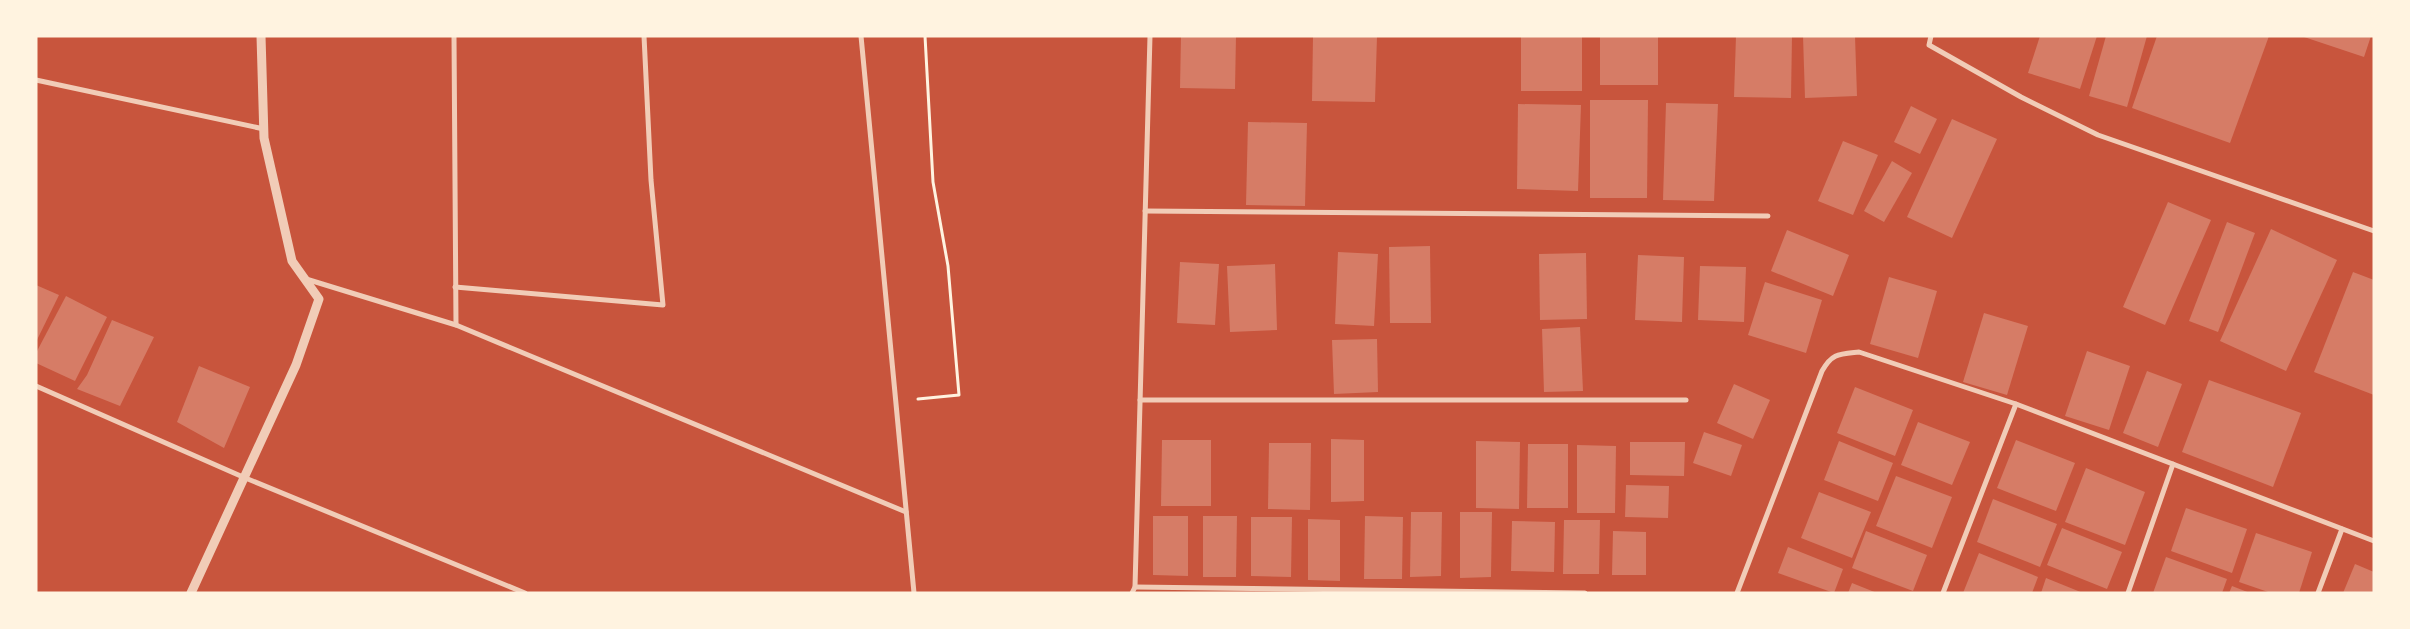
<svg xmlns="http://www.w3.org/2000/svg" width="2410" height="629" font-family="'Roboto Serif',serif">
	<rect width="100%" height="100%" fill="#c8553d"/>
	<g fill="#d67c66">
		<polygon points="1181,36 1236,36 1235,89 1180,88"/>
		<polygon points="1313,36 1377,36 1375,102 1312,101"/>
		<rect x="1521" y="36" width="61" height="55"/>
		<rect x="1600" y="36" width="58" height="49"/>
		<polygon points="1736,36 1792,36 1791,98 1734,97"/>
		<polygon points="1803,36 1855,36 1857,96 1805,98"/>
		<polygon points="2040,36 2097,36 2080,89 2028,73"/>
		<polygon points="2106,36 2147,36 2127,107 2089,96"/>
		<polygon points="2157,36 2269,36 2230,143 2132,108"/>
		<polygon points="2301,36 2371,36 2364,57"/>
		<polygon points="1590,100 1648,100 1647,198 1590,198"/>
		<polygon points="1666,103 1718,104 1714,201 1663,200"/>
		<polygon points="1518,104 1581,105 1578,191 1517,189"/>
		<polygon points="1911,106 1937,119 1920,154 1894,142"/>
		<polygon points="1952,119 1997,139 1952,238 1907,217"/>
		<polygon points="1248,122 1307,123 1305,206 1246,205"/>
		<polygon points="1843,141 1878,155 1853,215 1818,201"/>
		<polygon points="1892,161 1912,173 1884,222 1864,211"/>
		<polygon points="2168,202 2211,220 2165,325 2123,307"/>
		<polygon points="2227,222 2255,233 2218,332 2189,321"/>
		<polygon points="2271,229 2337,260 2286,371 2220,341"/>
		<polygon points="1787,230 1849,255 1833,296 1771,271"/>
		<polygon points="1430,246 1431,323 1390,323 1389,247"/>
		<polygon points="1338,252 1378,254 1374,326 1335,324"/>
		<polygon points="1586,253 1587,319 1540,320 1539,254"/>
		<polygon points="1638,255 1684,257 1682,322 1635,320"/>
		<polygon points="1180,262 1219,264 1215,325 1177,323"/>
		<polygon points="1275,264 1277,330 1230,332 1227,266"/>
		<polygon points="1700,266 1746,267 1744,322 1698,320"/>
		<polygon points="2353,272 2374,280 2374,395 2314,372"/>
		<polygon points="1889,277 1937,291 1918,358 1870,344"/>
		<polygon points="1765,282 1822,300 1806,353 1748,335"/>
		<polygon points="36,285 59,295 36,342"/>
		<polygon points="66,296 107,317 75,381 36,363 36,353"/>
		<polygon points="1984,313 2028,326 2007,395 1963,382"/>
		<polygon points="112,320 154,337 120,406 77,389 87,375"/>
		<polygon points="1580,327 1583,391 1544,392 1542,329"/>
		<polygon points="1377,339 1378,392 1334,394 1332,340"/>
		<polygon points="2087,351 2130,366 2109,430 2065,416"/>
		<polygon points="199,366 250,387 224,448 177,422"/>
		<polygon points="2147,371 2182,384 2158,447 2123,433"/>
		<polygon points="2209,380 2301,413 2273,487 2182,452"/>
		<polygon points="1734,384 1770,400 1753,439 1717,423"/>
		<polygon points="1855,387 1913,410 1895,456 1837,433"/>
		<polygon points="1918,422 1970,442 1952,485 1901,465"/>
		<polygon points="1704,432 1742,445 1731,476 1693,463"/>
		<polygon points="1331,439 1364,440 1364,501 1331,502"/>
		<polygon points="1162,440 1211,440 1211,506 1161,506"/>
		<polygon points="2016,440 2075,463 2056,511 1997,488"/>
		<polygon points="1476,441 1520,442 1519,509 1476,508"/>
		<polygon points="1839,441 1893,463 1878,501 1824,480"/>
		<polygon points="1630,442 1685,442 1684,476 1630,475"/>
		<polygon points="1269,443 1311,443 1310,510 1268,509"/>
		<polygon points="1528,444 1568,444 1568,508 1527,508"/>
		<polygon points="1577,445 1616,446 1615,513 1577,513"/>
		<polygon points="2086,468 2145,492 2125,545 2065,522"/>
		<polygon points="1896,476 1952,497 1932,548 1876,526"/>
		<polygon points="1626,485 1669,486 1668,518 1625,517"/>
		<polygon points="1819,492 1871,512 1852,558 1801,538"/>
		<polygon points="1993,499 2057,524 2040,567 1977,542"/>
		<polygon points="2186,508 2247,529 2232,573 2171,551"/>
		<polygon points="1411,512 1442,512 1441,576 1410,577"/>
		<polygon points="1460,512 1492,512 1491,577 1460,578"/>
		<polygon points="1153,516 1188,516 1188,576 1153,575"/>
		<polygon points="1203,516 1237,516 1236,577 1203,577"/>
		<polygon points="1365,516 1403,517 1402,579 1364,579"/>
		<polygon points="1251,517 1292,517 1291,577 1251,576"/>
		<polygon points="1308,519 1340,520 1340,581 1308,580"/>
		<polygon points="1564,520 1600,520 1599,574 1563,574"/>
		<polygon points="1512,521 1555,522 1554,572 1511,571"/>
		<polygon points="2062,528 2122,552 2107,589 2047,565"/>
		<polygon points="1613,531 1646,532 1646,575 1612,575"/>
		<polygon points="1866,531 1927,555 1913,591 1852,568"/>
		<polygon points="2256,533 2312,552 2299,593 2271,593 2239,582"/>
		<polygon points="1788,547 1843,569 1834,593 1778,573"/>
		<polygon points="1979,553 2038,577 2032,593 1963,593"/>
		<polygon points="2166,557 2227,579 2222,593 2153,593"/>
		<polygon points="2355,564 2374,572 2374,593 2343,593"/>
		<polygon points="2046,578 2083,593 2041,593"/>
		<polygon points="1852,583 1877,593 1848,593"/>
		<polygon points="2232,586 2250,593 2229,593"/>
	</g>
	<g fill="none" stroke-linecap="round" stroke-linejoin="round">
		<polyline stroke="#fff3e0" stroke-width="3" points="918,399 959,395 948,266 933,182 925,36"/>
		<g stroke="#f1ccb7" stroke-width="5">
			<polyline points="454,36 456,325"/>
			<polyline points="861,36 914,593"/>
			<polyline points="1931,36 1929,45 2021,97 2098,135 2374,231"/>
			<polyline points="36,80 264,129"/>
			<polyline points="1145,211 1768,216"/>
			<polyline points="306,279 456,325 906,512"/>
			<polyline points="455,287 663,305 651,180 644,36"/>
			<polyline points="36,386 243,477 525,593"/>
			<polyline points="1140,400 1686,400"/>
			<polyline points="1135,587 1585,593"/>
			<polyline points="1132,593 1135,587 1150,36"/>
			<path d="M1737 593 1822 371C1832 353 1839 354 1859 352L2016 404 2374 541"/>
			<polyline points="1943,593 2016,404"/>
			<polyline points="2128,593 2173,464"/>
			<polyline points="2318,593 2342,529"/>
		</g>
		<polyline stroke="#f1ccb7" stroke-width="9" points="191,593 296,365 319,299 292,261 264,138 261,36"/>
	</g>
	<rect width="2410" height="629" fill="none" stroke="#fff3e0" stroke-width="75"/>
</svg>
